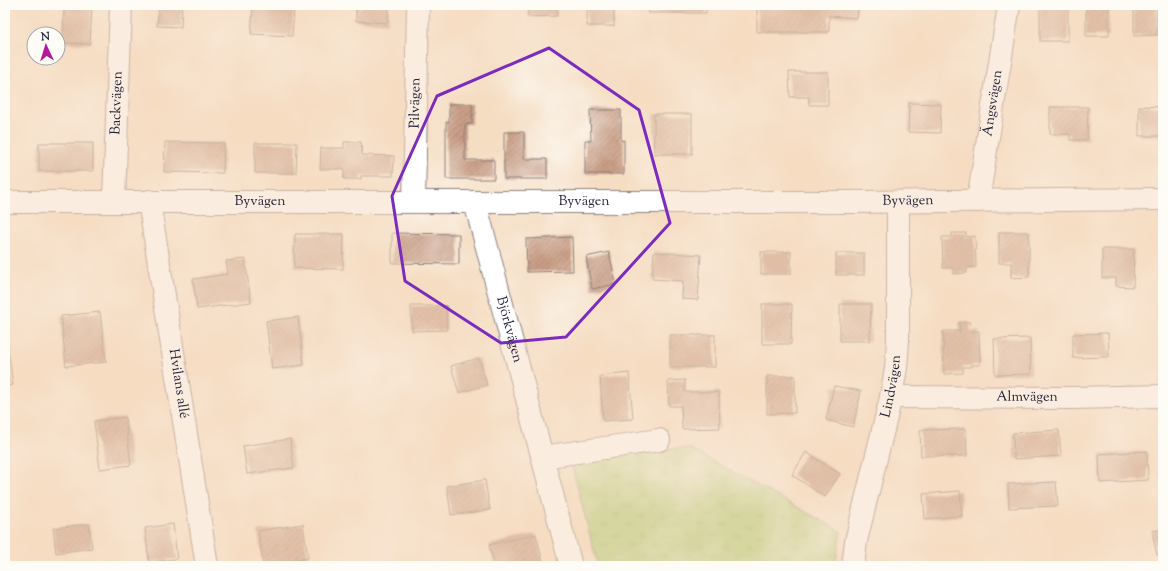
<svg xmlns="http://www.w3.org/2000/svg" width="1168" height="571" font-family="'Sorts Mill Goudy',serif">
	<defs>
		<pattern id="grass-tufts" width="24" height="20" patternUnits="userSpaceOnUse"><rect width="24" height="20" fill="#afce75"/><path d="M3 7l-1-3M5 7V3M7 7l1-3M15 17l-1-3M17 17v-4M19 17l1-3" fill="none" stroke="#96b166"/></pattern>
		<pattern id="building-hatch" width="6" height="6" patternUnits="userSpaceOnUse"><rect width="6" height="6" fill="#ca9f86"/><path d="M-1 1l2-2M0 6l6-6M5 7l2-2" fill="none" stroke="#a4816f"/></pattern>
	</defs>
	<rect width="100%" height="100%" fill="#fdfcf7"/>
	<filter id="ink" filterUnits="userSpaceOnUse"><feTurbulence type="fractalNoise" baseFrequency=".025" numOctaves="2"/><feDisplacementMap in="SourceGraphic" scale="8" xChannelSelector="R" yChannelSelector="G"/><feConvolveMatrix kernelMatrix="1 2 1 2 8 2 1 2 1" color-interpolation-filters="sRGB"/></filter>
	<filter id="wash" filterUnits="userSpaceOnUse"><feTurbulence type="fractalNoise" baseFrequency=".012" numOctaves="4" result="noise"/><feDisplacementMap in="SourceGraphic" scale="16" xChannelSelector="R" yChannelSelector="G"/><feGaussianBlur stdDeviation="0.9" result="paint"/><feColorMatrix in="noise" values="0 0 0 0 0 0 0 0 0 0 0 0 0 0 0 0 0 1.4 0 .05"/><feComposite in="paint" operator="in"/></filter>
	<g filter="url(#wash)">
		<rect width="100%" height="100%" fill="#f5ddc2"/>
		<polygon fill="url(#grass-tufts)" stroke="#687858" points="689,448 841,531 835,566 598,566 570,459 644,450"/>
		<g id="blocks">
			<g fill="url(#building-hatch)">
				<polygon points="64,5 92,5 90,44 63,43"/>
				<polygon points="159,5 182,5 181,27 157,26"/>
				<polygon points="356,5 389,5 388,23 356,21"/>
				<polygon points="473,5 500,5 499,7 473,7"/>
				<polygon points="528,5 557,5 557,16 528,17"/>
				<rect x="587" y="5" width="27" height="21"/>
				<rect x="649" y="5" width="57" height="8"/>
				<polygon points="757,5 858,5 857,18 829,16 829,32 757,32"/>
				<rect x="1040" y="5" width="28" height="36"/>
				<polygon points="1097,5 1109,5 1109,36 1086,36 1086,7 1097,7"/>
				<polygon points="1145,5 1157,5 1157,35 1134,36 1134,7 1145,7"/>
				<polygon points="253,7 294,9 292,36 251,34"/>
				<polygon points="789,72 828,72 828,105 809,105 809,97 790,97"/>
				<polygon points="909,103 941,104 940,133 908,132"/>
				<polygon points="449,104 472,104 472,124 465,124 465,160 494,160 494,179 446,179 446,122 449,122"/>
				<polygon points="1139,106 1163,107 1163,136 1139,136"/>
				<polygon points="1050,107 1088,107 1087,140 1070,140 1070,134 1050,134"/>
				<polygon points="590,110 621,110 621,141 624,140 624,174 585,174 585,140 591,141"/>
				<rect x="654" y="114" width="38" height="40"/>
				<polygon points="504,132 524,132 524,159 547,159 547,179 504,179"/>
				<rect x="5" y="138" width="3" height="27"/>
				<polygon points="165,142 224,143 223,173 164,172"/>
				<polygon points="344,142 361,142 362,155 394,156 393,176 361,176 361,179 344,179 344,169 320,169 321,148 344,148"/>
				<rect x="39" y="143" width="54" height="28"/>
				<polygon points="255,143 297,143 296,173 255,173"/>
				<polygon points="999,232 1029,232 1029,277 1011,278 1011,263 999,263"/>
				<polygon points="392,233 459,234 459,264 392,263"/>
				<polygon points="952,233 966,233 966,237 975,236 976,267 967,268 967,273 953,274 953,268 943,268 942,237 952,237"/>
				<polygon points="295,234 344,234 343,269 294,268"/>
				<polygon points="572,237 573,271 527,272 526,239"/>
				<polygon points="1102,249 1134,249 1133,287 1116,286 1116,278 1102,278"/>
				<polygon points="609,252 616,284 592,289 586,257"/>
				<polygon points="654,252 701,255 698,300 682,299 683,281 652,279"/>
				<rect x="761" y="252" width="30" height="22"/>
				<rect x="836" y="253" width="28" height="22"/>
				<polygon points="245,259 251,302 197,309 193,279 228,274 226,261"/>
				<polygon points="762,304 792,304 791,344 762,344"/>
				<polygon points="840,304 871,304 870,341 840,341"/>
				<polygon points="411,306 446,306 447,330 412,331"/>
				<polygon points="100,312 106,362 66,366 61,316"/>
				<polygon points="298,317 304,365 272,369 266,321"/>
				<polygon points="959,322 970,322 971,332 979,331 980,365 972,365 972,367 963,367 963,373 944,374 943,331 960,331"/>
				<polygon points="1108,333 1109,357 1073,358 1073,334"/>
				<rect x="670" y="335" width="45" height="32"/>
				<polygon points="1030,338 1031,374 995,375 994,339"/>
				<polygon points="5,341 7,341 13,385 5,386"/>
				<polygon points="479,358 487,385 459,393 451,366"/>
				<polygon points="629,373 633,419 603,421 600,376"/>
				<polygon points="767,376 795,376 795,413 767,414"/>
				<polygon points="685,380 685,392 719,392 720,428 682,429 681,406 669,406 668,381"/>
				<polygon points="834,386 861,391 853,427 826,420"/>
				<polygon points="125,417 131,465 100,469 94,421"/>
				<polygon points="966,429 967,456 921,456 920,430"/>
				<polygon points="1059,430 1061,456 1014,459 1013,433"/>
				<polygon points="290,439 294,468 247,474 243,446"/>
				<polygon points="1147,451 1148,480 1100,483 1099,454"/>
				<polygon points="806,452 840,474 825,497 792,475"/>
				<polygon points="485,480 490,510 451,515 447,486"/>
				<polygon points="1056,482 1058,506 1009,508 1008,484"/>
				<polygon points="960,491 962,516 925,519 923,494"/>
				<polygon points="89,524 92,548 56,553 53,528"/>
				<polygon points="173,524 177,559 149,562 145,528"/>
				<polygon points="303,524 308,558 263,565 258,531"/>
				<polygon points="1163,529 1163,554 1157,555 1152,531"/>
				<polygon points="536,534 544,566 495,566 489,545"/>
			</g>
		</g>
	</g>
	<g filter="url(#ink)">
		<use href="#blocks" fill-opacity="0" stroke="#8c807e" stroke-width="1"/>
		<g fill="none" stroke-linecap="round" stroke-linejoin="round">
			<g stroke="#8c807e" stroke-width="24">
				<g id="minor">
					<path id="s1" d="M114 201 121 5"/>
					<path id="s2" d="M149 201 207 566"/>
					<path id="s3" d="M978 201 1009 5"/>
					<path id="s4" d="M5 202H854L1163 199"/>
					<path id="s5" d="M414 202 418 5"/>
					<path id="s6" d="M475 202 571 566"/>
					<path id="s7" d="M891 397 1072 398 1163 396"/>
					<polyline points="543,457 659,440"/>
					<path id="s8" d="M853 566 856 541 891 397 896 368 898 341V202"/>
				</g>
			</g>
			<use href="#minor" stroke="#fff" stroke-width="22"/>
		</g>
	</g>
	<path d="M0 0H1168V571H0ZM549 48 639 110 670 223 566 337 501 343 405 281 392 196 437 96Z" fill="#f5ddc2" fill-opacity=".55" fill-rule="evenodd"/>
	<path fill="none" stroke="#7b2cbf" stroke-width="3" stroke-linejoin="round" d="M549 48 639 110 670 223 566 337 501 343 405 281 392 196 437 96Z"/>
	<g text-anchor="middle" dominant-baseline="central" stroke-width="4" stroke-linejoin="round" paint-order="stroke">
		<g font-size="14" fill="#22223b" stroke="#fdfcf7">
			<text stroke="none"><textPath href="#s1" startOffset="98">Backvägen</textPath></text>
			<text stroke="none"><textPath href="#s5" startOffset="99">Pilvägen</textPath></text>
			<text stroke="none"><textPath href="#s3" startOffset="99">Ängsvägen</textPath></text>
			<text stroke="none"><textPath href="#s4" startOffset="255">Byvägen</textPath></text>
			<text stroke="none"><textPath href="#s4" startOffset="579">Byvägen</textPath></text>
			<text stroke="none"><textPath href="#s4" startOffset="903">Byvägen</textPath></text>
			<text stroke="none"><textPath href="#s6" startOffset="132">Björkvägen</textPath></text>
			<text stroke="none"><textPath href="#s2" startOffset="185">Hvilans allé</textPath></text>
			<text stroke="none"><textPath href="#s8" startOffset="184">Lindvägen</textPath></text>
			<text stroke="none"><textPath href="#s7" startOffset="136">Almvägen</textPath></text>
		</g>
	</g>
	<rect width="1168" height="571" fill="none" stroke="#fdfcf7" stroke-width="20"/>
	<g transform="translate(46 46) rotate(356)"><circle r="19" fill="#fdfcf7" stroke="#a5a5ac"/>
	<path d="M0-3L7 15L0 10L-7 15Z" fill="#b5179e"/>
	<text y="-6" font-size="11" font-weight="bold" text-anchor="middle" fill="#22223b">N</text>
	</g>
</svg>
